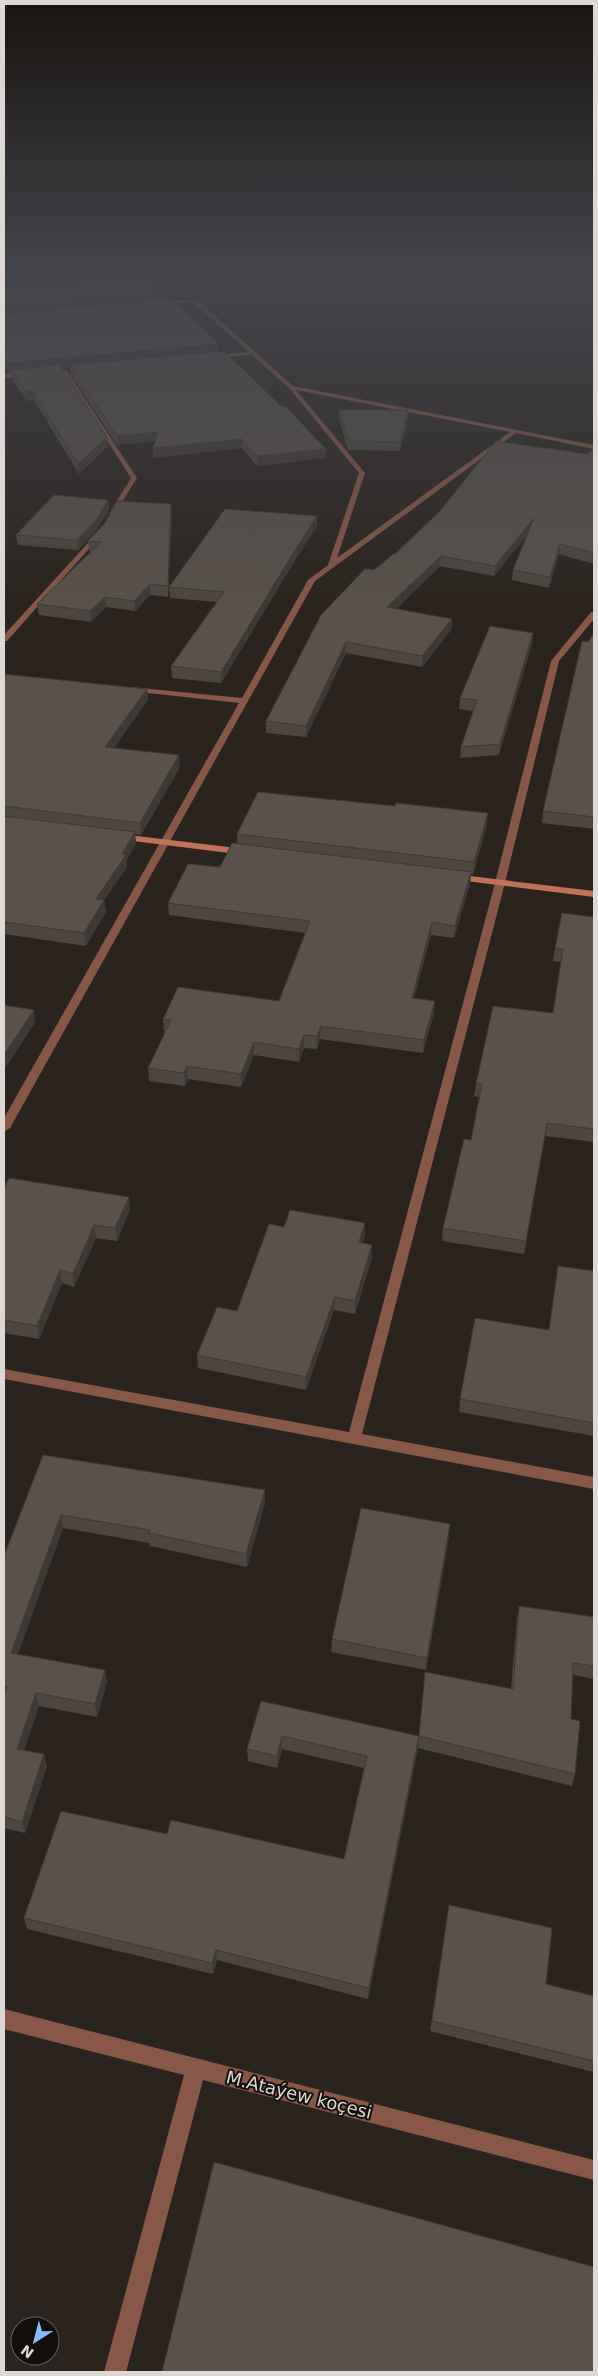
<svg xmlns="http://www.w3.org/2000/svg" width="598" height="2376" font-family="'DejaVu Sans',sans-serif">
<rect width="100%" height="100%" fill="#2b241e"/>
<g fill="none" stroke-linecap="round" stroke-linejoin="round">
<g fill="#885747" fill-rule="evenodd">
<path d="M196 299 293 386 594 445V449L516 433 315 581 10 1128 4 1132V1118L239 703 130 691 126 689 130 687 242 698 308 580 328 565 359 473 289 388 252 355 212 358 214 355 249 352 193 302 159 305 156 303ZM296 390 510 432 337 558 365 473Z"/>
<polygon points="62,370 66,370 137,478 114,515 109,514 131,478"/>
<polygon points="29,372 31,375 4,378 4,374"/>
<polygon points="98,532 103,533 7,641 4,641 4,635"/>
<polygon points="591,612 594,612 594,619 559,661 505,883 362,1434 594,1477 594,1489 4,1379 4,1369 349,1432 495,883 551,661"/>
<polygon points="4,2009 594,2160 594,2180 203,2080 126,2372 104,2372 184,2075 4,2029"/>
</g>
<g fill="#c07259" fill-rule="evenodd">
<polygon points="120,834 245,849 250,852 245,855 117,839 117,835"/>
<polygon points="453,874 594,891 594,897 450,879 448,877"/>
</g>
</g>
<g fill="#4d4640">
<polygon points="4,290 164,299 326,458 257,466 242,448 153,458 155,441 117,445 70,374 70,366 61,367 108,446 79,474 34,400 27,401 12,379 12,371 8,372 6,369 4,369"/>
<polygon points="339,410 408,419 400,451 348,450 339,419"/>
<polygon points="594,449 594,564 559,554 549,588 512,580 513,570 526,536 494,576 440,566 396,609 452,619 451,630 422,667 346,653 306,737 266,733 266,721 374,570 395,554 587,454"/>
<polygon points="108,500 109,510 96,530 78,550 18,545 16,535"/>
<polygon points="172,514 168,597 150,595 135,611 106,607 91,622 39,615 37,604 91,552 89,551 88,541"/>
<polygon points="317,526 292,565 221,683 172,678 171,666 217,602 170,598 169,587"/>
<polygon points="533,633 532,644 499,755 460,758 461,747 473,711 459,709 460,698"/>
<polygon points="594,633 594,829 542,823 543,811 588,642"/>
<polygon points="4,674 148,700 114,748 180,767 141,835 135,834 136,844 126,861 127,867 104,900 106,912 86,946 4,934"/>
<polygon points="487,825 473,875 471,874 470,884 454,938 431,935 414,998 434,1013 423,1053 320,1039 317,1049 304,1048 299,1062 254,1055 241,1087 188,1079 185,1086 149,1081 148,1068 165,1032 164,1031 163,1019 279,1001 305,933 169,915 168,903 220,867 237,844 237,834"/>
<polygon points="594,917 594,1142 545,1136 524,1254 442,1241 443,1228 471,1140 479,1097 474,1096 476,1084 553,1013 561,962 553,961 555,948"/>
<polygon points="4,1188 130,1210 117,1241 96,1238 74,1287 62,1283 39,1339 4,1333"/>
<polygon points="365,1223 365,1236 362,1243 372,1258 355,1314 334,1310 306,1390 198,1368 197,1355 237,1311 284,1227"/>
<polygon points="594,1271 594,1436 459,1412 460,1399 549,1330"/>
<polygon points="43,1455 265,1490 265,1503 247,1567 150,1546 150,1543 63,1528 18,1654 105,1670 107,1682 97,1717 39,1706 24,1750 47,1766 25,1833 4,1828 4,1556"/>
<polygon points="449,1537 426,1670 331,1652 332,1639"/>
<polygon points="519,1606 594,1617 594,1679 573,1675 571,1719 575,1774 572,1786 418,1748 368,1999 217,1960 213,1974 27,1929 24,1918 167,1834 344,1859 364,1768 282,1749 277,1768 248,1761 247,1749 261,1701 419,1736 511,1689 517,1618"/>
<polygon points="449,1905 546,1984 594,1996 594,2072 430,2031"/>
</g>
<g fill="#3e3934">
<polygon points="164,291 164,299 4,315 4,307"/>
<polygon points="218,344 218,353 8,372 7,363"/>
<polygon points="4,360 5,360 6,369 4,369"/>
<polygon points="33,391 34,400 27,401 26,392"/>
<polygon points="408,410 408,419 400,451 401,442"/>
<polygon points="158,432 159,441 117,445 117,436"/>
<polygon points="107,437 108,446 79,474 78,464"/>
<polygon points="242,439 242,448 153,458 153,448"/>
<polygon points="326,449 326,458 257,466 257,456"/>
<polygon points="108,500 109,510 96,530 78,550 77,540"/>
<polygon points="171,504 172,514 168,597 168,586"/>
<polygon points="317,516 317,526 292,565 221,683 221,672 292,555"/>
<polygon points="534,518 533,528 494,576 495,566"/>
<polygon points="560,544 559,554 549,588 550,577"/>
<polygon points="441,556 440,566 387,618 387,607"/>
<polygon points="150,584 150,595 135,611 134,601"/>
<polygon points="105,597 106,607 91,622 90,611"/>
<polygon points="5,600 6,610 4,613 4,601"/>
<polygon points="452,619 451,630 422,667 422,656"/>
<polygon points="533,633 532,644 499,755 500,744"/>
<polygon points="346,642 346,653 306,737 306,726"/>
<polygon points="147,689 148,700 106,759 105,747"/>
<polygon points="179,755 180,767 141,835 140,823"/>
<polygon points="488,813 487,825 473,875 474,862"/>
<polygon points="135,832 136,844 126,861 127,867 104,900 106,912 86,946 84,933 96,899"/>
<polygon points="471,872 470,884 454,938 455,926"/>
<polygon points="432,922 431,935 411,1010 412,998"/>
<polygon points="435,1001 434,1013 423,1053 424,1040"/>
<polygon points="34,1010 35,1023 4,1070 4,1055"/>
<polygon points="321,1026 320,1039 317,1049 317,1036"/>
<polygon points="304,1035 304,1048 299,1062 299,1049"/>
<polygon points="254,1042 254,1055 241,1087 241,1074"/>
<polygon points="187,1066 188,1079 185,1086 184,1073"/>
<polygon points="4,1071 5,1081 4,1084"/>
<polygon points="547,1123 545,1136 524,1254 526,1241"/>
<polygon points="129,1197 130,1210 117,1241 115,1228"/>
<polygon points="365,1223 365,1236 358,1255 359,1242"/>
<polygon points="94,1225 96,1238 74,1287 73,1274"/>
<polygon points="372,1245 372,1258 355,1314 355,1301"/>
<polygon points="60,1270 62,1283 39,1339 37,1326"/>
<polygon points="335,1297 334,1310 306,1390 306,1377"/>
<polygon points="265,1490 265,1503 247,1567 246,1554"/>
<polygon points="61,1515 63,1528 14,1665 11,1653"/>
<polygon points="450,1524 449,1537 426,1670 427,1658"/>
<polygon points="105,1670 107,1682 97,1717 95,1704"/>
<polygon points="36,1693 39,1706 20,1761 17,1749"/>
<polygon points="282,1736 282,1749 277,1768 277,1756"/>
<polygon points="419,1736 418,1748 368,1999 369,1988"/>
<polygon points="44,1754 47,1766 25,1833 22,1822"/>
<polygon points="216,1950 217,1960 213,1974 212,1963"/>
</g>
<g fill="#59514a" stroke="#3e3934">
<polygon points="144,276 147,276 164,291 4,307 4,290"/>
<polygon points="171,298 218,344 7,363 5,360 4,360 4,314"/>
<polygon points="224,351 282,407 285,406 326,449 257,456 242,439 153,448 158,432 117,436 70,365"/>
<polygon points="60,365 107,437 78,464 33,391 26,392 11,370"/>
<polygon points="339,410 408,410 401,442 349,441"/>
<polygon points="496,441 587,454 594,449 594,553 560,544 550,577 513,570 534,518 495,566 441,556 387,607 452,619 422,656 346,642 306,726 266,721 321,615 365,569 374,570 393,554 395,554 440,511"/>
<polygon points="54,495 108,500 96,520 77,540 16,535"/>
<polygon points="118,501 171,504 168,586 150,584 134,601 105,597 90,611 37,604 101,542 88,541 104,524"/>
<polygon points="225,509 317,516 292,555 221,672 171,666 224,592 169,587"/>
<polygon points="490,626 533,633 500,744 461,747 477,700 460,698"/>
<polygon points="594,633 594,817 543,811 582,641 588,642"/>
<polygon points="4,674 147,689 105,747 179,755 140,823 4,806"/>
<polygon points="258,792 395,806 396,803 488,813 474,862 237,834"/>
<polygon points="4,816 135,832 122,854 126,855 96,899 104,900 84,933 4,922"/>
<polygon points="232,843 471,872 455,926 432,922 412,998 435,1001 424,1040 321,1026 317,1036 304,1035 299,1049 254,1042 241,1074 187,1066 184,1073 148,1068 171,1020 163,1019 178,987 279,1001 310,921 168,903 188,864 220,867"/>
<polygon points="562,913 594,917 594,1129 547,1123 526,1241 443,1228 464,1139 471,1140 482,1084 476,1084 493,1006 553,1013 563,949 555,948"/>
<polygon points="4,1005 34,1010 4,1055"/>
<polygon points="9,1178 129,1197 115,1228 94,1225 73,1274 60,1270 37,1326 4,1320 4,1188"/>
<polygon points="290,1210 365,1223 359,1242 372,1245 355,1301 335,1297 306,1377 197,1355 217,1307 237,1311 269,1224 284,1227"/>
<polygon points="558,1266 594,1271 594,1423 460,1399 475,1318 549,1330"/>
<polygon points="43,1455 265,1490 246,1554 149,1533 150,1530 61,1515 11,1653 105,1670 95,1704 36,1693 17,1749 44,1754 22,1822 4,1817 4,1696 7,1687 4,1686 4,1556"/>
<polygon points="361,1508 450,1524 427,1658 332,1639"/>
<polygon points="519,1606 594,1617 594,1666 573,1663 571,1719 580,1721 575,1774 419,1736 425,1672 513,1689"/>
<polygon points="261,1701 419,1736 369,1988 216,1950 212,1963 24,1918 61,1811 167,1834 171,1820 344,1859 367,1756 282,1736 277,1756 247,1749"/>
<polygon points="449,1905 552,1928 546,1984 594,1996 594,2061 432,2021"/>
<polygon points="214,2162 594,2267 594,2372 162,2372"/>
</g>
<linearGradient id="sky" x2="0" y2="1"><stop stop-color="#181410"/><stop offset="0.45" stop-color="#44454c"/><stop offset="1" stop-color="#44454c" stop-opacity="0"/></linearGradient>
<rect width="598" height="608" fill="url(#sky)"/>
<g text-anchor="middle" stroke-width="4" stroke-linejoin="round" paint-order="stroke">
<g font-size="18" fill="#ddd8d4" stroke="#110e0b">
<text transform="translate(299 2095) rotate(14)" y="6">M.Ataýew koçesi</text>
</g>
</g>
<rect width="598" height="2376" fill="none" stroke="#ddd8d4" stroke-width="10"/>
<g transform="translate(35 2341) rotate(216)"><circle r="24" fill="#110e0b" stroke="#635f5b"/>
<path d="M0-4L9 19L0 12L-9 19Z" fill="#87bbfc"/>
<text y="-8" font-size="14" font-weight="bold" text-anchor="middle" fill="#ddd8d4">N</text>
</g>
</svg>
